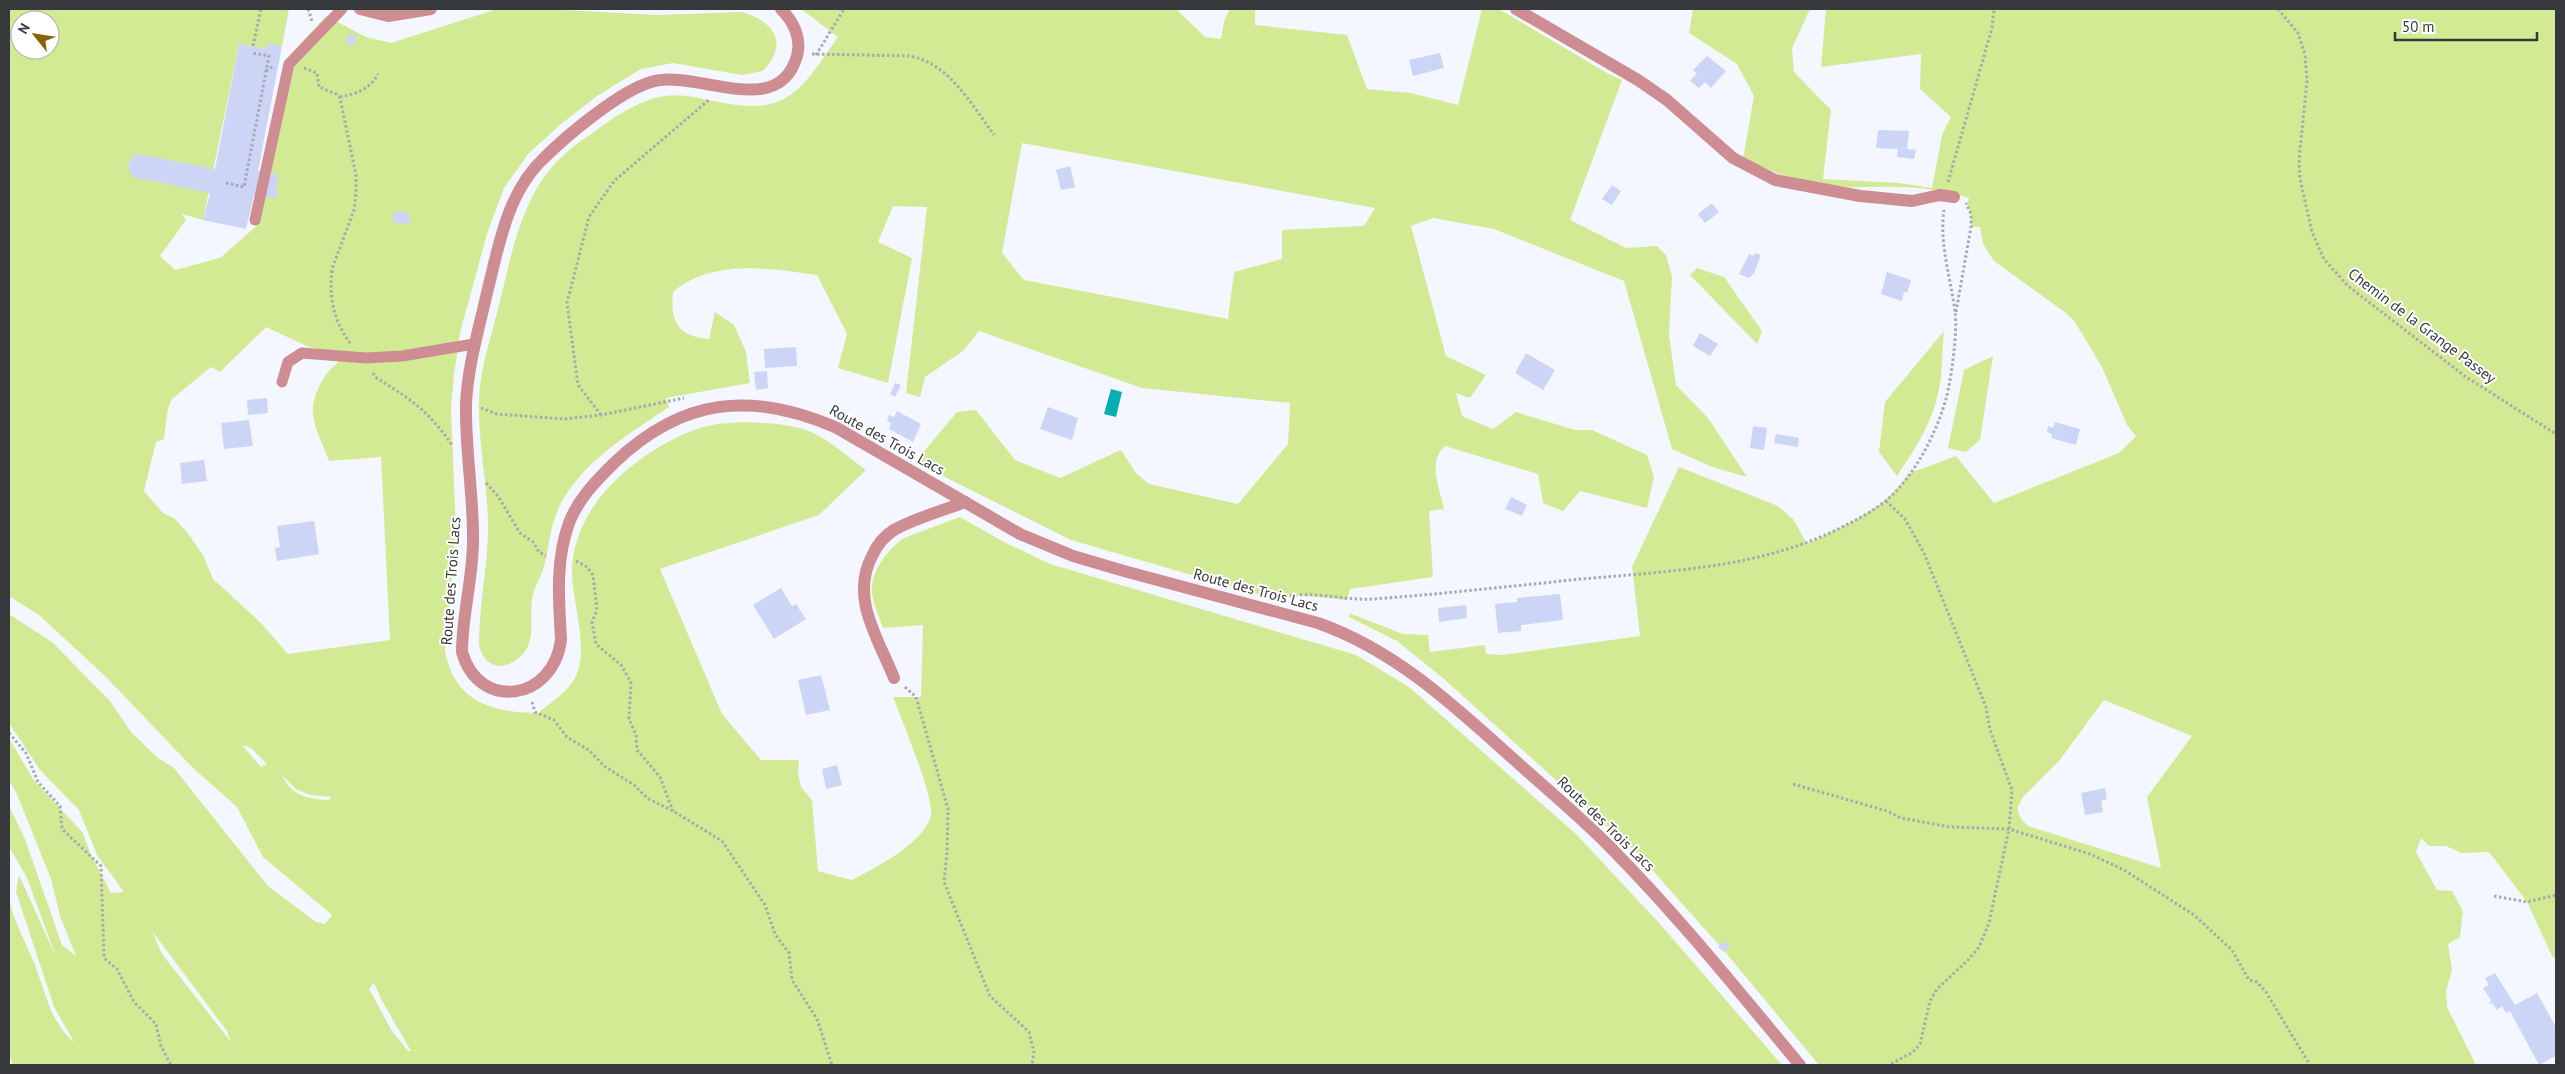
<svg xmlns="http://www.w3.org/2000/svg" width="2565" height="1074" font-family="'PT Sans',sans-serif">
<rect width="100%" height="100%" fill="#f4f7ff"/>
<g fill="#d3ea94" fill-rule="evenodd">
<path d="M9 9H289L282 46 268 43 267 49 239 44 203 220 182 214 186 220 160 256 175 270 220 258 259 224 277 137 300 44 326 16 366 37 391 43 494 10 545 9 657 15 742 12C775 22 789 43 763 71L742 75 673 63 641 69 597 96 561 124 529 153 504 188 487 234 460 333 454 375 451 407 456 532 445 651C455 702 490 712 538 713 549 704 564 694 572 683 593 654 570 598 572 568 572 559 574 549 577 541 591 490 649 446 697 429 725 419 779 421 806 430 828 438 848 457 866 470L819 515 660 569 722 714 761 760H799L798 774 801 787 812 800 818 871 852 880C875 868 926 842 931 815 934 797 901 718 893 697H921L923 625 883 628C879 617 874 605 872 594 869 573 888 549 904 538L960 517 1002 541 1050 564 1356 655 1409 687 1576 834 1660 924 1782 1065H13L9 1054V899C14 921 24 939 33 960 45 989 50 1023 74 1042L54 1007 16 892 19 875 56 957 27 878 9 847V806L25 839 62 945 76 956 60 916 51 879 16 792 9 780V738L33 779 83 833 90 853 111 893 124 892 97 855 79 810 40 770 9 723V614L52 642 110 701 131 732 158 758 174 768 268 886 316 922 325 924 332 915 263 857 237 807 192 767 106 677 39 615 9 596ZM20 20H50V50H20ZM266 327 309 347 336 352 338 363C324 372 311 397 313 415 315 430 324 447 329 461L381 457 390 640 288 654 260 622 213 579 203 555 187 532 175 519 163 513 144 491 156 442 164 439 168 408 172 399 211 367 220 372ZM242 745 251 748 267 764 261 767ZM282 775 296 789 310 795 331 797 329 800C308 799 291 796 282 775ZM152 931 227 1031 231 1042 162 954ZM374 983 381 999 411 1051H408L392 1031 369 989Z"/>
<path d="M801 9H1176L1205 37 1221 39 1224 21 1230 9H1255V25L1347 35 1367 89 1411 93 1458 105 1482 9H1497L1504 12 1607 73 1622 80 1570 220 1626 248 1657 246 1666 255 1672 276 1669 335 1676 385 1708 418 1747 477 1712 467 1672 449 1624 281 1494 229 1433 218 1411 226 1446 356 1486 375 1470 398 1456 393 1462 416 1493 429 1516 412 1575 430H1592L1647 455 1654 477 1647 508 1580 491 1563 511 1543 503 1538 474 1445 446C1427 462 1440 489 1444 509L1429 511 1433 577 1350 589 1347 600 1299 595 1278 600 1071 540 915 462 957 412 976 410 1015 460 1060 478 1121 450 1136 473 1149 484 1238 504 1288 444 1290 403 1142 388 979 331 963 351 925 377 920 397 906 393 927 207 893 206 878 242 912 258 888 383 838 368 847 334 817 275C771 268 711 259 673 292 670 323 678 336 709 339L715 312 734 325 746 352 750 383 666 398 669 407C629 434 584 460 560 505 550 525 549 549 543 570 540 579 535 586 533 595 528 613 537 639 523 654 506 672 485 670 479 645 479 607 487 570 488 533 489 484 475 435 480 386 483 359 493 331 499 305 512 253 522 191 565 154 575 144 587 137 598 129 617 115 642 99 665 96 683 93 702 99 719 102 789 117 801 89 838 37ZM1022 143 1375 208 1364 226 1282 230V259L1234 272 1228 319 1024 280 1002 253Z"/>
<path d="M1693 9H1810L1792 48 1794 72 1831 110 1823 179 1899 183 1932 188 1942 135 1951 117 1920 89 1921 54 1821 67 1826 9H2556V956L2553 958 2527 902 2489 852 2461 853 2446 846H2429L2421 838 2416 852 2437 890 2452 891 2463 911 2460 937 2448 944 2452 970 2446 991 2447 1007 2476 1065H1819L1726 953 1639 855 1444 679 1397 641 1349 617V613L1403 634 1428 635 1430 652 1485 645 1486 654 1502 655 1640 636 1632 567 1679 467 1778 506 1793 519 1807 544 1850 523 1879 505 1892 494 1910 473 1956 456 1994 503 2119 453 2136 436 2127 425 2102 367 2075 322 2066 313 1994 261 1983 244 1980 227H1971V214L1967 204 1969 198C1947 191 1921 187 1897 187 1874 186 1850 189 1828 186 1798 182 1770 171 1743 159L1754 96 1737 64 1689 33ZM2104 700 2192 736 2147 797 2161 868 2028 826 2022 820 2018 812V807L2023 797 2059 761Z"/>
<polygon points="1697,268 1724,277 1762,331 1757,344 1690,275"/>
<path d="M1944 331C1942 350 1943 370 1939 389 1933 422 1915 449 1897 476L1879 452 1885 402Z"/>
<polygon points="1993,356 1980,440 1966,452 1948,448 1964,370"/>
</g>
<polygon fill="#06b0b2" points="1111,389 1122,392 1116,417 1104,414"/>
<g fill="#ccd5f6">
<polygon points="349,33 357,35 354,46 346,44"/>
<polygon points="268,43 282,46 258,171 278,174 276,199 254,195 246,229 203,220 210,193 133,177 129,171 128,164 132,157 138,154 215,169 239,44 267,49"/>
<polygon points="1440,53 1444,68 1413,76 1409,60"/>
<polygon points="1707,56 1726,71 1711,88 1705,82 1699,88 1690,81 1697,73 1693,70"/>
<polygon points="1878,130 1909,131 1907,149 1916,150 1914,159 1897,157 1898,149 1876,148"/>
<polygon points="1070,166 1075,187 1061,190 1056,170"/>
<polygon points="1612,185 1621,191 1612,205 1602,199"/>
<polygon points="1712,203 1719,212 1705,223 1698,214"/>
<polygon points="394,211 409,213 409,224 393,223"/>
<polygon points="1755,253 1761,255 1754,273 1749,278 1739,274 1749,254 1753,256"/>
<polygon points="1887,272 1911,280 1907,293 1904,292 1902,301 1881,294"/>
<polygon points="1700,333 1718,344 1710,356 1693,346"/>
<polygon points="796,347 797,366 765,368 764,349"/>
<polygon points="1526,353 1555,370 1543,390 1515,373"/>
<polygon points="767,371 768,388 756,390 754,372"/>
<polygon points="895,383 901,385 895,397 890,394"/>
<polygon points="267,398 268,413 248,415 247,400"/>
<polygon points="1048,407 1078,418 1072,440 1040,429"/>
<polygon points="897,411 921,424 913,442 889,429 891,423 887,421 889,415 894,417"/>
<polygon points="249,420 253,446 224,449 221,423"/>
<polygon points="2055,422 2080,429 2076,445 2051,438 2052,434 2047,432 2048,426 2053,428"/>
<polygon points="1753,426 1767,428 1764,450 1750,448"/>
<polygon points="1776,434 1799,438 1798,447 1774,443"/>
<polygon points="204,460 207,481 182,484 180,463"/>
<polygon points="1511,497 1527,505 1522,516 1505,509"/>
<polygon points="314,521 319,554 277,561 275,548 280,547 277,526"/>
<polygon points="781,588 792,606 796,604 806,619 774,639 753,605"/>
<polygon points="1560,594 1563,620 1521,625 1521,631 1498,633 1495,604 1517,602 1517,598"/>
<polygon points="1466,605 1467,618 1439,622 1438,608"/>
<polygon points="821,675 830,710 806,715 798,680"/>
<polygon points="837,765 842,785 826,789 822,769"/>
<polygon points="2105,788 2107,799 2101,801 2103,812 2085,815 2081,793"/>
<polygon points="1724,941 1730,946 1724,952 1718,947"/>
<polygon points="2495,973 2515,1005 2537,993 2556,1027 2556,1056 2539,1065 2510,1011 2506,1013 2502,1006 2497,1010 2492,1003 2489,1004 2491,1000 2483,988 2489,985 2485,978"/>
</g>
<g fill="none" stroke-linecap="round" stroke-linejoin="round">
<g stroke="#a7a9b0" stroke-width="3" stroke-dasharray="2.5 2.5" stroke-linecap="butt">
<polyline points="308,9 312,21"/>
<polyline points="2278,9 2298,33 2305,54 2307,81 2299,160 2300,179 2312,232 2324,259 2348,286 2466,377 2556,434"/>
<polyline points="253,46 261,9"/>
<path d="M812 54 910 56C950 64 971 104 994 135"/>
<polyline points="816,55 844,9"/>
<path d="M304 68 317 73 319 87 336 94 340 98 356 175V194L354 210 332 269C329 297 333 320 350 343"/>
<polyline points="266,71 274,66"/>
<path d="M340 97C356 94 370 89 378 74"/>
<polyline points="1948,182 1992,28 1994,9"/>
<polyline points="226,183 244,187 269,56 252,53"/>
<polyline points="1956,312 1971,227 1971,214 1966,203"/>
<path d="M373 373 375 377C409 398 428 410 452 445"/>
<polyline points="481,408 497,414 564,419 601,415 684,398"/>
<polyline points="601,415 578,385 567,303 589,217 614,181 710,99"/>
<polyline points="486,483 498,496 520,533 533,542 539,552 546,556"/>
<polyline points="1886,501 1905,519 1924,553 1986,707 1990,730 2012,790 2009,829 1989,923 1979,947 1968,960 1937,989 1930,1001 1920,1044 1913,1052 1889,1065"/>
<polyline points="576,561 587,567 593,575 597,610 592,622 596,644 622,666 631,683 629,719 636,735 637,750 660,777 673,811"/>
<path d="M1285 597C1313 590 1345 601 1373 599 1443 594 1512 586 1582 579 1671 571 1763 568 1844 526 1859 519 1875 510 1888 499 1915 475 1936 434 1946 399 1951 380 1958 331 1955 312 1951 279 1939 244 1944 210"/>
<polyline points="905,687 916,697 948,809 947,853 944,882 990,996 1029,1032 1034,1052 1032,1065"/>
<polyline points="532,702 535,712 554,720 567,737 590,751 604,766 634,785 647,798 673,811 722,841 765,905 775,934 789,953 792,980 817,1019 832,1065"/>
<polyline points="9,733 26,753 38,782 60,806 62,829 101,866 104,958 117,969 134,1002 156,1024 161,1046 171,1065"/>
<polyline points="1793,784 1887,811 1901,818 1950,827 2009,829 2090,854 2124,870 2194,915 2232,950 2249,980 2257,982 2266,992 2310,1065"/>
<polyline points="2494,896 2527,902 2556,895"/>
</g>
<g stroke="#ce8d93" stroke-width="11">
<polyline points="255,220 289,64 342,9"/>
<polyline points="282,382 288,362 302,353 366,358 402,356 474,344"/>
</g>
<g stroke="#ce8d93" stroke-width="12">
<polyline points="1516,9 1638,80 1667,100 1733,158 1775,180 1860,196 1912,201 1940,195"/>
<path d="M894 678C878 638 850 598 872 556 877 545 884 536 894 530 915 518 942 511 965 502"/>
</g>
<g stroke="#ce8d93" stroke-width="12">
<polyline points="360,9 388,16 431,9"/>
<path d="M781 9C793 21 802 38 797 56 778 122 696 68 651 82 620 91 567 135 543 159 506 194 498 250 486 297 478 332 468 366 466 403 465 447 473 492 473 536 474 575 462 613 462 652 479 712 553 701 561 640 559 601 555 561 569 523 578 499 596 481 614 463 683 397 752 391 837 428L1020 534 1073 556 1124 571 1318 623C1394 650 1450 702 1509 755 1543 786 1580 816 1612 849 1679 917 1739 992 1800 1065"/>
</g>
<polyline stroke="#ce8d93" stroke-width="12" points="1940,195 1954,197"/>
</g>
<g text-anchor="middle" stroke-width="4" stroke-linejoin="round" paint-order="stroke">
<g font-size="15" fill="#37383c" stroke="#fff">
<text transform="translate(2422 326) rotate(37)" y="5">Chemin de la Grange Passey</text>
<text transform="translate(887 440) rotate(29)" y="5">Route des Trois Lacs</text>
<text transform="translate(451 581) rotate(-86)" y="5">Route des Trois Lacs</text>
<text transform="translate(1256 590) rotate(15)" y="5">Route des Trois Lacs</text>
<text transform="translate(1606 824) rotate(44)" y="5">Route des Trois Lacs</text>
</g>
</g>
<rect width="2565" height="1074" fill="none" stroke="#37383c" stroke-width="20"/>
<g transform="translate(35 35) rotate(300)"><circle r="24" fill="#ffffff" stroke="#afafb1"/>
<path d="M0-4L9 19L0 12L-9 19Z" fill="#8a6302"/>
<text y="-8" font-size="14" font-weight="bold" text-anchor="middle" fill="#37383c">N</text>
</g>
<path d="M2395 32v8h142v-8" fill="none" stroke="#37383c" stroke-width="2.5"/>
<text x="2402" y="32" font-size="15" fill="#37383c" stroke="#ffffff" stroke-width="4" paint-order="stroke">50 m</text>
</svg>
